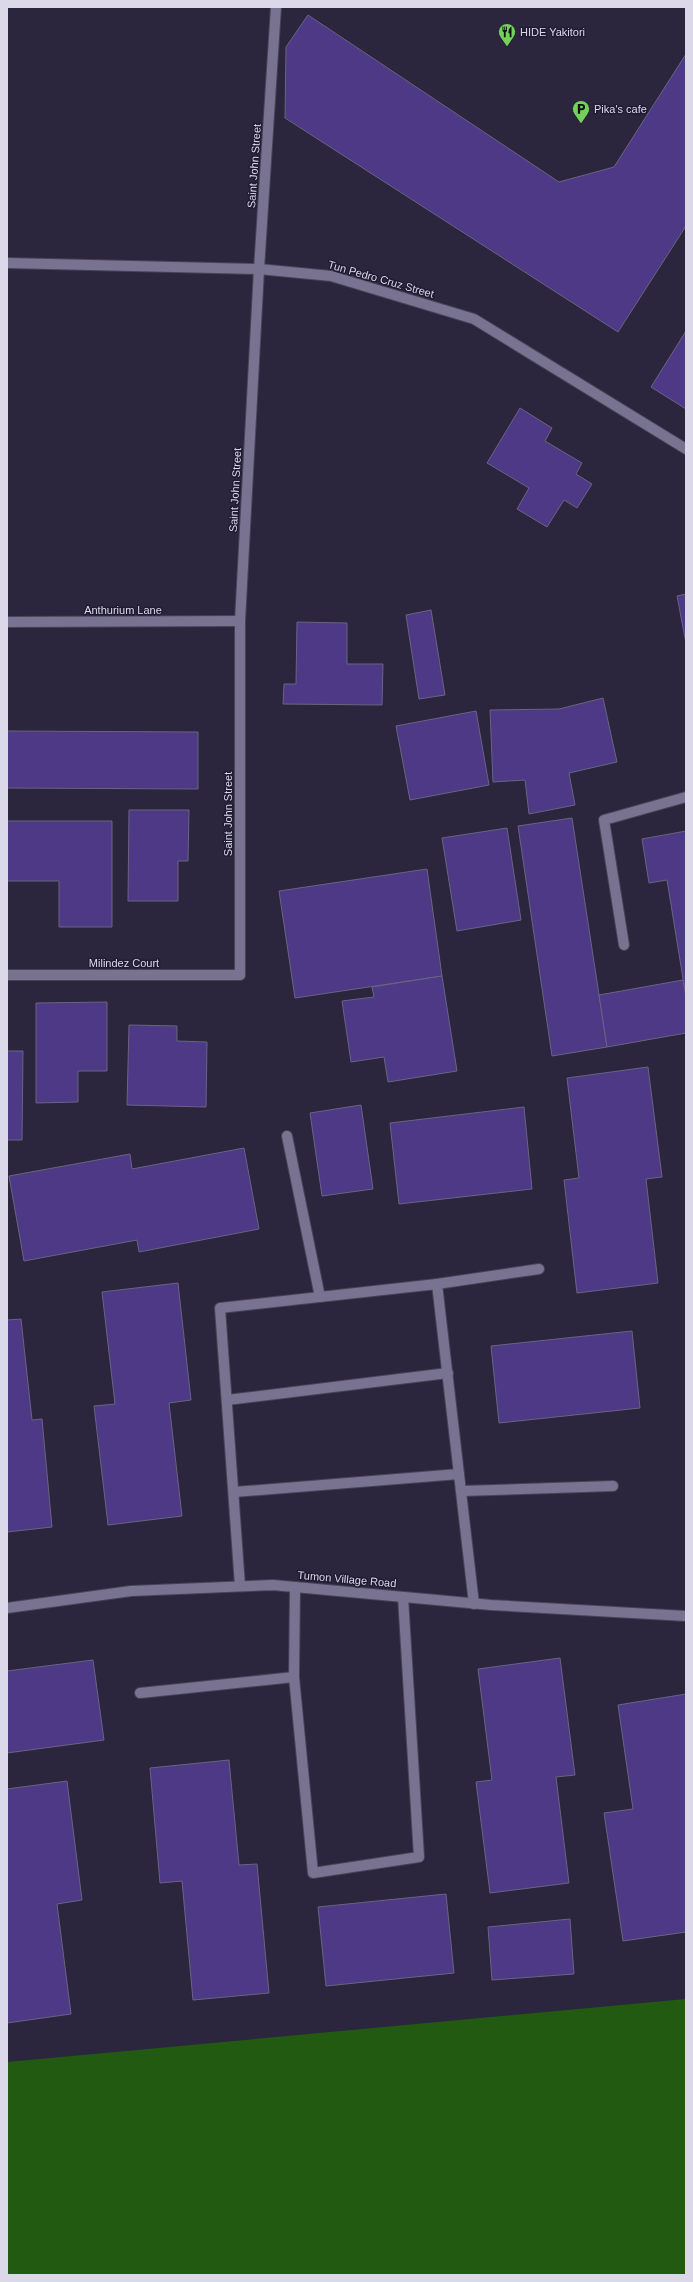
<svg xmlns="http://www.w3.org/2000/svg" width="693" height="2282" font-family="Arial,sans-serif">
<rect width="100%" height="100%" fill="#2b263e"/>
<polygon fill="#225a11" points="686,1999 686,2275 7,2275 7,2062"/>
<g fill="#4e3986" stroke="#686480">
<polygon points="308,15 559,182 614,167 686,54 686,226 618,332 285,118 286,47"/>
<polygon points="686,331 686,409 651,387"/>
<polygon points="520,408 552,428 545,441 582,463 576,474 592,484 577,508 564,500 547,527 517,509 529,488 487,463"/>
<polygon points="686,594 686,643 677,596"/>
<polygon points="431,610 445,695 419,699 406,615"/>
<polygon points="297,622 347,623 347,664 383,664 382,705 283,704 284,684 296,684"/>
<polygon points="603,698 617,762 569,773 575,805 529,814 525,780 493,782 490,710 559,709"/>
<polygon points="476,711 489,785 410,800 396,726"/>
<polygon points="7,731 198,732 198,789 7,788"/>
<polygon points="129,810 189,810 188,861 178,861 178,901 128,901"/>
<polygon points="572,818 607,1047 552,1056 518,826"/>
<polygon points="7,821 112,821 112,927 59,927 59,881 7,881"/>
<polygon points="507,828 521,920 457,931 442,838"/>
<polygon points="686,831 686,997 667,880 649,883 642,839"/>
<polygon points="427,869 442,976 295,998 279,891"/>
<polygon points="442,976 457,1071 388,1082 384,1057 351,1062 342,1001 374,997 372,987"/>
<polygon points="683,980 686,997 686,1033 607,1047 599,995"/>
<polygon points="107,1002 107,1071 78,1071 78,1102 36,1103 36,1003"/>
<polygon points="129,1025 177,1026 177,1041 207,1042 206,1107 127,1105"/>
<polygon points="7,1051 23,1051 22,1140 7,1140"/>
<polygon points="648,1067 662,1177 646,1179 658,1283 577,1293 564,1180 579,1178 567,1078"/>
<polygon points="361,1105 373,1189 322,1196 310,1113"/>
<polygon points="524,1107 532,1189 399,1204 390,1123"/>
<polygon points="244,1148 259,1229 139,1252 137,1240 24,1261 9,1176 130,1154 132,1169"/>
<polygon points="178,1283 191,1400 169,1403 182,1516 108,1525 94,1406 115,1404 102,1292"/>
<polygon points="21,1319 32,1420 42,1419 52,1527 7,1532 7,1320"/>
<polygon points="632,1331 640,1408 499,1423 491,1346"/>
<polygon points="560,1658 575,1775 556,1777 569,1883 490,1893 476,1782 492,1780 478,1669"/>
<polygon points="93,1660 104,1740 7,1753 7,1671"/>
<polygon points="686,1694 686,1932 623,1941 604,1813 633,1809 618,1705"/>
<polygon points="229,1760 239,1865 257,1864 269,1993 193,2000 182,1881 160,1883 150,1768"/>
<polygon points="67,1781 82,1900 57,1904 71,2014 7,2023 7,1789"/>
<polygon points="446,1894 454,1973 326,1986 318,1907"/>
<polygon points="570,1919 574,1974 492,1980 488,1927"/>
</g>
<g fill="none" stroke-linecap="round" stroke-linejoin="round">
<defs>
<g id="minor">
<polyline points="7,263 259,269 331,276 474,319 686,449"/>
<polyline points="7,622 240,621"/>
<polyline points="624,945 604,820 686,797"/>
<polyline points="7,975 240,975"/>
<polyline points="287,1136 320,1297"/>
<polyline points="437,1284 539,1269"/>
<polyline points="227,1400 448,1373"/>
<polyline points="461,1491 613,1486"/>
<polyline points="234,1492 459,1474"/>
<polyline points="240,1586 220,1308 437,1284 474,1604"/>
<polyline points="7,1608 131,1591 273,1585 491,1605 686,1616"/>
<polyline points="294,1677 313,1873 419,1857 403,1597"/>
<polyline points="140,1693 294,1677 295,1587"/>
</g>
<polyline id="tertiary" points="240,975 240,621 259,269 276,7"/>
</defs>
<use href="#minor" stroke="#484357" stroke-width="12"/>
<use href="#tertiary" stroke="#484357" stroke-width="12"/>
<use href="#minor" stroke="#787390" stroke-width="10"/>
<use href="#tertiary" stroke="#787390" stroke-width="10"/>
</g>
<defs>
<symbol id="restaurant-pin" viewBox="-11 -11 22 30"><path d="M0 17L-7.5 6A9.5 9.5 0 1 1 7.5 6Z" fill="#74d25b" stroke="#211c34"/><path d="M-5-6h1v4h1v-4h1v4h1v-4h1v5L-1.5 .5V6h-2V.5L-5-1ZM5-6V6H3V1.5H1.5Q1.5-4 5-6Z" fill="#111"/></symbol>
<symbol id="parking-pin" viewBox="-11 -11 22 30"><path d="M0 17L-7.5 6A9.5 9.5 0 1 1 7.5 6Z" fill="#74d25b" stroke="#211c34"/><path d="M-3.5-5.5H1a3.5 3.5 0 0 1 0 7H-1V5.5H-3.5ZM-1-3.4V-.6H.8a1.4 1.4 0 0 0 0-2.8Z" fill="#111"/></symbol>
</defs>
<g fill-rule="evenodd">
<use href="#restaurant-pin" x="497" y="22" width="20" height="27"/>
<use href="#parking-pin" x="571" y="99" width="20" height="27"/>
</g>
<g text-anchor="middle" stroke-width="3" stroke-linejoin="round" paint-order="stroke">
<g font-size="11" fill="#dbd9e9" stroke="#211c34" text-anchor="start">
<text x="520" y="36">HIDE Yakitori</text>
<text x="594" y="113">Pika's cafe</text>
</g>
<g font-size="11" fill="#dbd9e9" stroke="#211c34">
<text transform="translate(254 166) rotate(-86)" y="4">Saint John Street</text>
<text transform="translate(381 279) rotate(16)" y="4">Tun Pedro Cruz Street</text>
<text transform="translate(235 490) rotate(-87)" y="4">Saint John Street</text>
<text x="123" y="614">Anthurium Lane</text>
<text transform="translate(228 814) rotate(-90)" y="4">Saint John Street</text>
<text x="124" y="967">Milindez Court</text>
<text transform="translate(347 1579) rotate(5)" y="4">Tumon Village Road</text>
</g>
</g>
<rect width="693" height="2282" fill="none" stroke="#dbd9e9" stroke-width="16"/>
</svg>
